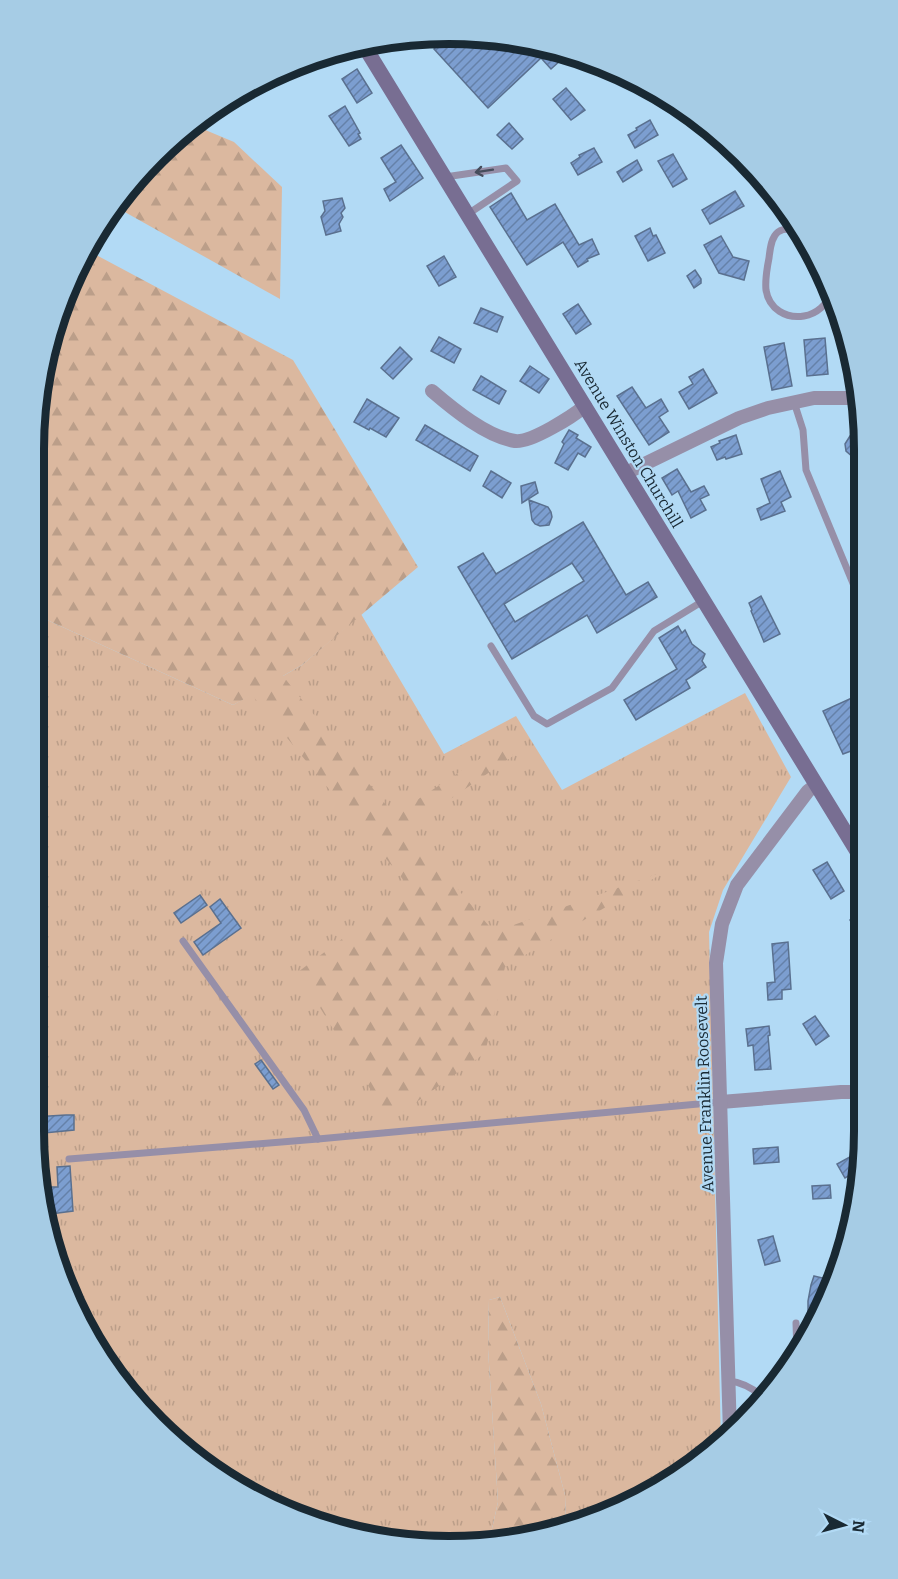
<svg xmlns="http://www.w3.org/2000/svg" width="898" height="1579" font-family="Bitter,serif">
<defs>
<pattern id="grass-tufts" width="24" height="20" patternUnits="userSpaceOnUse" patternTransform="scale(1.5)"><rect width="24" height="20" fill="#dbb89f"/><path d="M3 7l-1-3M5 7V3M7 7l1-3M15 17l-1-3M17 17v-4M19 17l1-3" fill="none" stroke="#bb9e89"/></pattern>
<pattern id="forest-firs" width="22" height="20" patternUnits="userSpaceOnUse" patternTransform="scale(1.5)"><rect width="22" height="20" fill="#dbb89f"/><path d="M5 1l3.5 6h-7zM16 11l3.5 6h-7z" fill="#bb9e89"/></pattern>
<pattern id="building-hatch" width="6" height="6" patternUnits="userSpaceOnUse" patternTransform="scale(1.5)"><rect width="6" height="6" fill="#7c9ed0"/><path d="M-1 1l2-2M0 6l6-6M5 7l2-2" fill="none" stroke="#6581a9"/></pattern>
</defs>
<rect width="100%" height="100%" fill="#b2daf5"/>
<polygon fill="url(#grass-tufts)" points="34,614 233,705 302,665 361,614 444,754 516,716 562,790 745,693 791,777 723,890 709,932 721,1444 608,1514 566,1524 565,1495 541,1404 500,1297 489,1300 488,1349 498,1502 489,1542 476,1545 341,1532 218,1476 119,1383 55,1263 33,1130"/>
<g fill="url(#forest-firs)">
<polygon points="191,124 234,142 282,187 280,299 114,206 136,174"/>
<polygon points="85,249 293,360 418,567 302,665 283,676 394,815 507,741 513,756 407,829 494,932 668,870 505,967 485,1053 390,1121 298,972 410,888 252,695 233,705 34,614 34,422 55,316"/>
<polygon points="500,1297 541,1404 565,1495 566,1524 489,1542 498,1502 488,1349 489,1300"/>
</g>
<g fill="url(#building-hatch)" stroke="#5a708f" stroke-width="1.5" fill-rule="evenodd">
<polygon points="439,34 504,37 566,51 561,56 561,60 551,69 541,58 488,108 434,49 436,47 435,38"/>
<polygon points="357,69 372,93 357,103 342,79"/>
<polygon points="566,88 585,110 571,120 553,99"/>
<polygon points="345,106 360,133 358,134 361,139 349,146 329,116"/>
<polygon points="650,120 658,135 635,148 628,135 637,130 636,128"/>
<polygon points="509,123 523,139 512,149 497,135"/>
<polygon points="401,145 423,178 390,201 384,189 396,182 381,158"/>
<polygon points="594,148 602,162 578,175 571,163 580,157 579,155"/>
<polygon points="673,154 687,179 673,187 658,161"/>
<polygon points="637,160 642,170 623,182 617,172"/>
<polygon points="735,191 744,206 710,224 702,210"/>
<polygon points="511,193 527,220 555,204 579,245 592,239 599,254 587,259 588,261 578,267 563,242 527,265 490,207"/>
<polygon points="342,198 345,208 341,213 343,217 339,224 341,231 326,235 321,217 325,211 323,201"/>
<polygon points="650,228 653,236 656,235 665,253 648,261 635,236"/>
<polygon points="721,236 733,257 749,261 744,280 719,273 704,245"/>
<polygon points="444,256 456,277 439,286 427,266"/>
<polygon points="695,270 701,279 701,283 694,288 687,276"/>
<polygon points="578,304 591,324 576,334 563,314"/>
<polygon points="481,308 503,317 497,332 474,323"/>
<polygon points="439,337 461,349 454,363 431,351"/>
<polygon points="825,338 828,374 807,376 804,340"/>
<polygon points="784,343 792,386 772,390 764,347"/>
<polygon points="400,347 412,359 393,379 381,368"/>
<polygon points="530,366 549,379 539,393 520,381"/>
<polygon points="703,369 717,393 689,409 679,392 693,384 689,377"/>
<polygon points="481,376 506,391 499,404 473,390"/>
<polygon points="632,387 646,408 661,399 668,411 659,417 669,432 649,445 617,396"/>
<polygon points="367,399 399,418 386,437 370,428 369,430 354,422"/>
<polygon points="425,425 478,456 470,471 416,440"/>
<polygon points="569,430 578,435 576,438 591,447 585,457 578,453 568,470 555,463 564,444 562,442"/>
<polygon points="862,433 862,458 854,458 846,451 845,444 850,436"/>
<polygon points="736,435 742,454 726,459 725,457 717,460 711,447 720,443 719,441"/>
<polygon points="677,469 691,492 704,486 709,495 700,499 706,510 691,518 678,491 672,495 662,478"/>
<polygon points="491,471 511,483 502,498 483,486"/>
<polygon points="780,471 791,497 781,502 785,511 761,520 757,509 770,503 761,479"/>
<polygon points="535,482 538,493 522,503 521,486"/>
<polygon points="529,500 548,507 551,512 552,517 549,525 540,526 535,524 532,520"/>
<path d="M583 522 626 595 648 582 657 597 597 633 587 615 512 659 458 567 483 553 496 574ZM572 563 584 581 515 622 504 604Z"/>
<polygon points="761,596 780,634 764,642 751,611 752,610 749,603"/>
<polygon points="678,626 682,633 685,630 692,644 705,654 702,661 706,667 686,680 690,688 636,720 624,700 677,669 659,638"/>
<polygon points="854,697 863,715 863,780 861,781 851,751 843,754 823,711"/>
<polygon points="827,862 844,891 831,899 813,870"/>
<polygon points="200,895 207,905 181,923 174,913"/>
<polygon points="220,899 241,928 203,955 194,942 221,923 210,907"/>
<polygon points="863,912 863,941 850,920"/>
<polygon points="788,942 791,989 782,990 782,999 768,1000 767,983 775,982 772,944"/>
<polygon points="815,1016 829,1036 816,1045 803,1024"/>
<polygon points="769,1026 770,1035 768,1036 771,1069 755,1070 753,1045 748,1046 746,1029"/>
<polygon points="261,1060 279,1085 273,1089 255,1064"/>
<polygon points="66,1115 74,1115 74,1130 34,1134 33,1117"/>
<polygon points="778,1147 779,1162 754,1164 753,1149"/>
<polygon points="857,1153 863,1163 862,1168 845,1178 837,1164"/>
<polygon points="70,1166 73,1211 51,1214 50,1202 45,1202 42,1187 58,1187 57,1167"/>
<polygon points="830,1185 831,1198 813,1199 812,1186"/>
<polygon points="773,1236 780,1261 765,1265 758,1240"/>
<polygon points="814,1276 835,1281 810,1337 808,1317 808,1301 811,1285"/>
</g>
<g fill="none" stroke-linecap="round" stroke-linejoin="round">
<g stroke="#968fa8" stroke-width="7">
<polyline points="445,177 506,168 517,181 468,214"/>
<path d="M801 231C794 229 785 227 778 232 771 237 770 250 769 258 767 268 765 280 766 290 769 309 786 319 804 316 817 314 827 304 832 293"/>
<polyline points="794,402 803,430 806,470 852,581 854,586 862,591"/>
<polyline points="491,646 534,716 547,724 612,688 654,631 703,601"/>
<polyline points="183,941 304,1110 318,1139"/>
<polyline points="69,1159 318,1139 720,1102"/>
<polyline points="796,1323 797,1353"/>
<path d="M729 1381C742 1382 752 1388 762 1396"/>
</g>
<g stroke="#968fa8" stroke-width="14">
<polyline points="648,85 687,115 701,123"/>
<path d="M432 391C453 409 487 437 515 441 531 443 573 416 585 406"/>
<polyline points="626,473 739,418 768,408 814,398 861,398"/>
<polyline points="721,1102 841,1092 864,1092"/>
<polyline points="730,1434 716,963 722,924 737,885 808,791 816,785"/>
</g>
<polyline stroke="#786e92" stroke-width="15" points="363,44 863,861"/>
</g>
<defs><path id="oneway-shaft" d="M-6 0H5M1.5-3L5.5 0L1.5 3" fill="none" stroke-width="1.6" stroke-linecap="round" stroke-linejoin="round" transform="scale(1.5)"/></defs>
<use stroke="#454d5c" href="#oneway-shaft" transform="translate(484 171) rotate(171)"/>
<g text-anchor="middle" stroke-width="4.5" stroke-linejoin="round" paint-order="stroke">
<g font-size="16" fill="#192933" stroke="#b2daf5">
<text transform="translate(629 443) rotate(59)" y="6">Avenue Winston Churchill</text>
<text transform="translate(704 1094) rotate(-92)" y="6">Avenue Franklin Roosevelt</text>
</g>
</g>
<path d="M0 0H898V1579H0ZM449 44H449A405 405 0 0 1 854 449V1131A405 405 0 0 1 449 1536H449A405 405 0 0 1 44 1131V449A405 405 0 0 1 449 44Z" fill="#a6cce5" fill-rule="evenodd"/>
<path fill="none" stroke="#192933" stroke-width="8" d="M449 44H449A405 405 0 0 1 854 449V1131A405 405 0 0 1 449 1536H449A405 405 0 0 1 44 1131V449A405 405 0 0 1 449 44Z"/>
<g transform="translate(844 1525) rotate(96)" stroke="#b2daf5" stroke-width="4.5" paint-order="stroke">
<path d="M0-4.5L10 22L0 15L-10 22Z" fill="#192933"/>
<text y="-9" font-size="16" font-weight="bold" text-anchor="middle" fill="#192933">N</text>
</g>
</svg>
